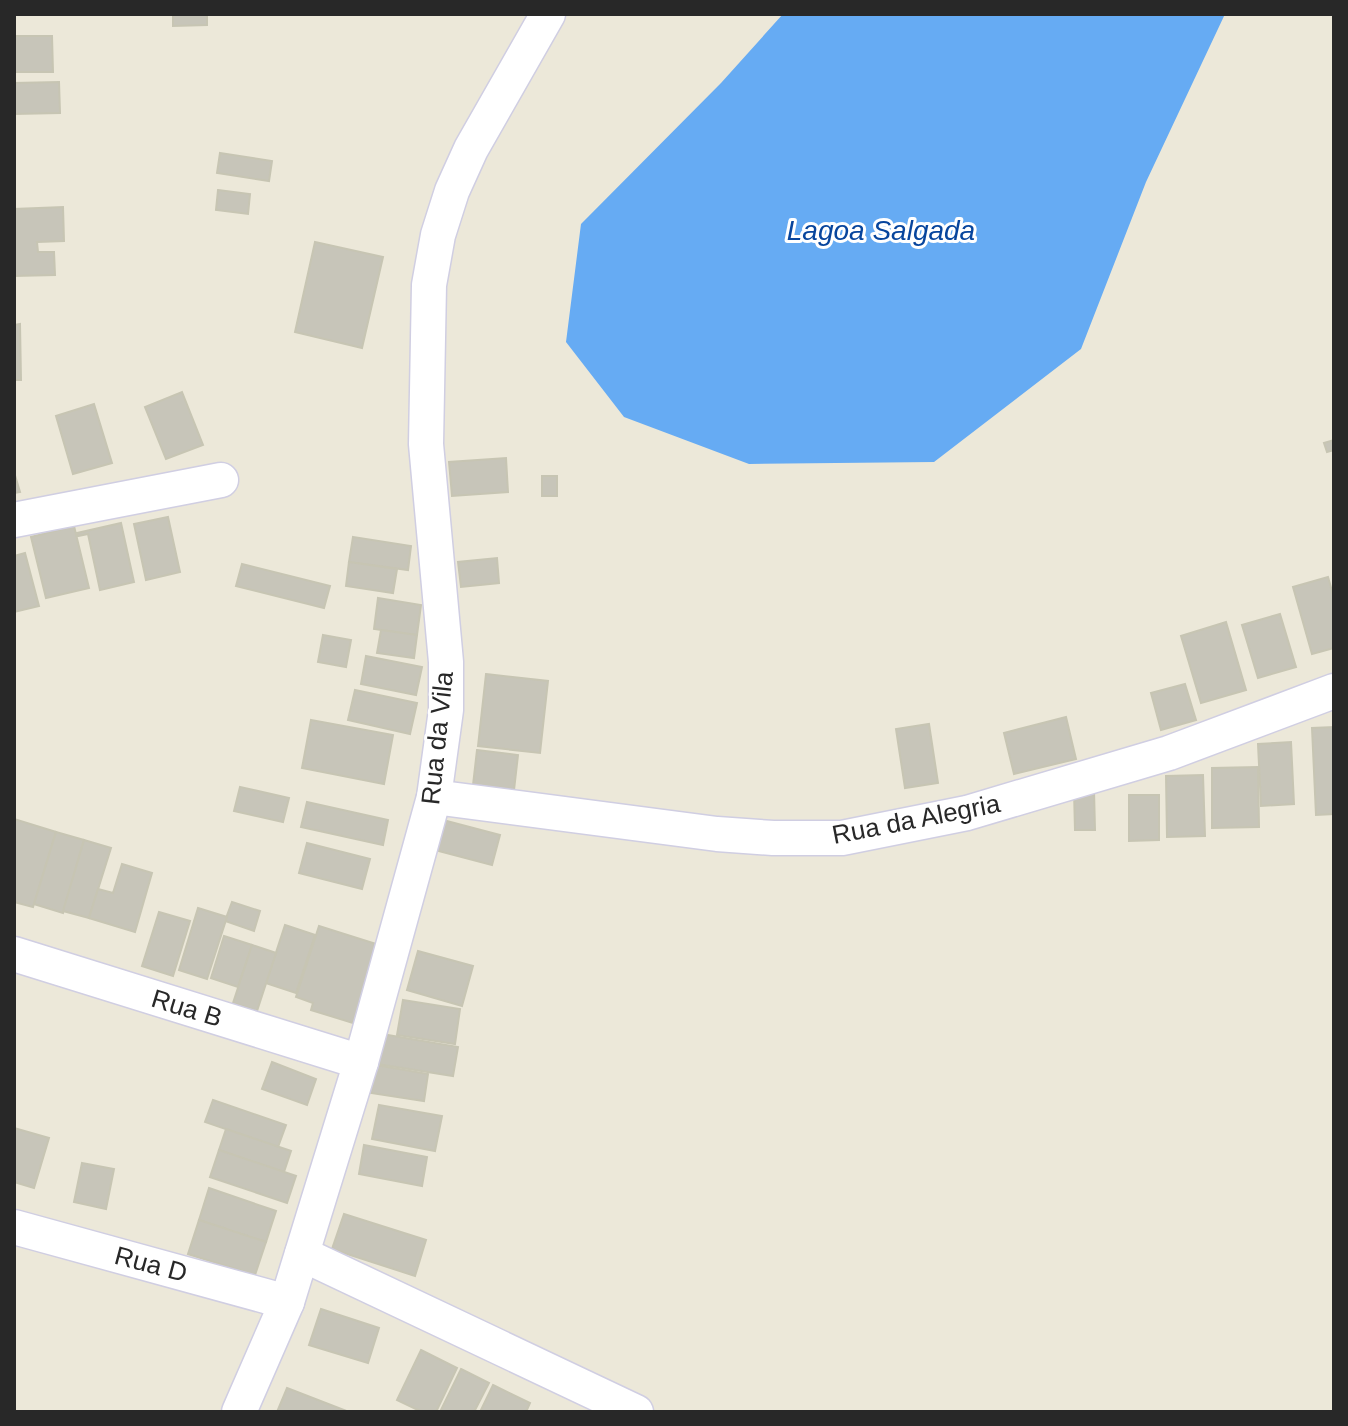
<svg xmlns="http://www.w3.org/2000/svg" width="1348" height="1426" font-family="Helvetica,sans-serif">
<rect width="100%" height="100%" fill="#ece8d9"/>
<polygon fill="#66abf3" points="783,14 1225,14 1146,182 1081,349 934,462 749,464 624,417 566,342 581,224 721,83"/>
<g fill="#c7c5b9" stroke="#c7c5b3" stroke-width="2">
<polygon points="173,14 207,14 207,25 173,26"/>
<polygon points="14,36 52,36 53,72 14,72"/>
<polygon points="59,82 60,113 14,114 14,83"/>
<polygon points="220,153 272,161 269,181 217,173"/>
<polygon points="218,190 250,194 248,214 216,210"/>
<polygon points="63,207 64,241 37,242 38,252 54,252 55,275 14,276 14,209"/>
<polygon points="315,242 383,257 362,348 295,332"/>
<polygon points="20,324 21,380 14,380 14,325"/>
<polygon points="182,392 203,445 166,459 145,407"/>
<polygon points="94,404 112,463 73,474 56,416"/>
<polygon points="1334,440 1334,450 1327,452 1324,443"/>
<polygon points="506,458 508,492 452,496 449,462"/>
<polygon points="14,472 20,492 14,493"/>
<rect x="542" y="476" width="15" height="20"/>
<polygon points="168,517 180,572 146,580 134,524"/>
<polygon points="121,523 134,582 100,590 88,534 78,536 77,533"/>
<polygon points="74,526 89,588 46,598 31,537"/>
<polygon points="353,537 411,546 408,570 349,562"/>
<polygon points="25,553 39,606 14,612 14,556"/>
<polygon points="497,558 499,583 461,587 458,562"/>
<polygon points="349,562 397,569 393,593 346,586"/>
<polygon points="242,564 330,586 324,608 236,586"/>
<polygon points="1328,577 1334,598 1334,648 1312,654 1293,587"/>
<polygon points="378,598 421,605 417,635 374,629"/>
<polygon points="1280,614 1296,667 1258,678 1242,625"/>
<polygon points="1226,622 1246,690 1201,703 1181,636"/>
<polygon points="381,630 417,635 414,658 377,653"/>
<polygon points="323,635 351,640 346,667 318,662"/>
<polygon points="366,656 422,667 416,695 361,684"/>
<polygon points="486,674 548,681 540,753 478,746"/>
<polygon points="1185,684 1196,720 1161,730 1151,693"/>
<polygon points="355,690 417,703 410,734 348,720"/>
<polygon points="1066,717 1076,759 1014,774 1004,733"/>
<polygon points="311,720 393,735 384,784 302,768"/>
<polygon points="929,724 938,783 905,788 896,729"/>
<polygon points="1334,727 1334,814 1316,815 1312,728"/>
<polygon points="1291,742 1294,804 1261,806 1258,744"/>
<polygon points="477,750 518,755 513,799 472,794"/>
<polygon points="1258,767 1259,827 1212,828 1212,768"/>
<polygon points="1203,775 1205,836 1167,837 1166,776"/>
<polygon points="240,787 289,798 283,822 234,811"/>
<polygon points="1094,790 1095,830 1075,830 1074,791"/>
<polygon points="1129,795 1159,795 1159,840 1129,841"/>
<polygon points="307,802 388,820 383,845 301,827"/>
<polygon points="14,819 56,832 33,907 14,902"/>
<polygon points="443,820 500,835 492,865 435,850"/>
<polygon points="56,832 84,840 63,913 34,904"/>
<polygon points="84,840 111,848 89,918 63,911"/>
<polygon points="307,843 370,859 362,889 299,873"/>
<polygon points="122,864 152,873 135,932 89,918 98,889 113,893"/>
<polygon points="232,902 260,911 254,931 225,921"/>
<polygon points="198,908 227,917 207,979 179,970"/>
<polygon points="159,912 190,921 173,976 142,966"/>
<polygon points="285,925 315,935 296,993 266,983"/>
<polygon points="319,926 379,945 353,1023 311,1010 313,1003 296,997"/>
<polygon points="224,936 252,945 238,987 211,978"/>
<polygon points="252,945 276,953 257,1011 233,1003"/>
<polygon points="418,951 473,966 462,1006 407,990"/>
<polygon points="403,1000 460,1009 455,1044 397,1035"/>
<polygon points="382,1034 458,1047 453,1076 377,1064"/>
<polygon points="272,1062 316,1079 307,1105 262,1089"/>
<polygon points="376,1065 428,1074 424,1101 371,1093"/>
<polygon points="213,1100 286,1125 278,1147 205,1122"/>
<polygon points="379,1105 442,1116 435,1151 372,1139"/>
<polygon points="14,1128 49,1138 34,1188 14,1182"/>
<polygon points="226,1129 291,1151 284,1172 219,1150"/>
<polygon points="364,1145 427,1157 422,1186 359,1174"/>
<polygon points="219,1150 296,1176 287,1203 210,1177"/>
<polygon points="82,1163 114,1169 106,1209 74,1202"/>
<polygon points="209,1188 276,1211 266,1242 199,1220"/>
<polygon points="344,1214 426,1240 415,1276 332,1249"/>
<polygon points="199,1220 266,1242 255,1275 188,1254"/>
<polygon points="321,1309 379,1328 368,1363 309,1345"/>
<polygon points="421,1350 457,1368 436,1412 422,1412 397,1400"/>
<polygon points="461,1369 489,1383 474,1412 440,1412"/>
<polygon points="493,1385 530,1403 526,1412 480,1412"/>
<polygon points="287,1388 349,1412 277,1412"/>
</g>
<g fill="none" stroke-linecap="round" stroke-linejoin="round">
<defs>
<g id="minor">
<polyline points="14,520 221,480"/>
<polyline points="434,797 717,834 773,838 842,838 967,813 1169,753 1334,691"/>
<polyline points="14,954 361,1062"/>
<polyline points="14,1227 287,1302"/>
<polyline points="302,1254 636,1412"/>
<polyline points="239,1412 287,1302 361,1062 434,797 446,710 446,662 426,444 429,285 438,235 452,191 471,149 548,14"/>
</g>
</defs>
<use href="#minor" stroke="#d0cee2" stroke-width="37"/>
<use href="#minor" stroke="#fff" stroke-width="34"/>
</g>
<g text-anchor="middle" stroke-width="6" stroke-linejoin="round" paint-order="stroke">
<g font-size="26" fill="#282828" stroke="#fff">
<text transform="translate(437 738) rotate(-84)" y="9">Rua da Vila</text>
<text transform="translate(916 819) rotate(-11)" y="9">Rua da Alegria</text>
<text transform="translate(187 1008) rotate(17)" y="9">Rua B</text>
<text transform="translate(151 1264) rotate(15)" y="9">Rua D</text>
</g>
<g font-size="28" font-style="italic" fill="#07459d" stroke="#fff">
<text x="881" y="240">Lagoa Salgada</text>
</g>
</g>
<rect width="1348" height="1426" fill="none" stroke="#282828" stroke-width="32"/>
</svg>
